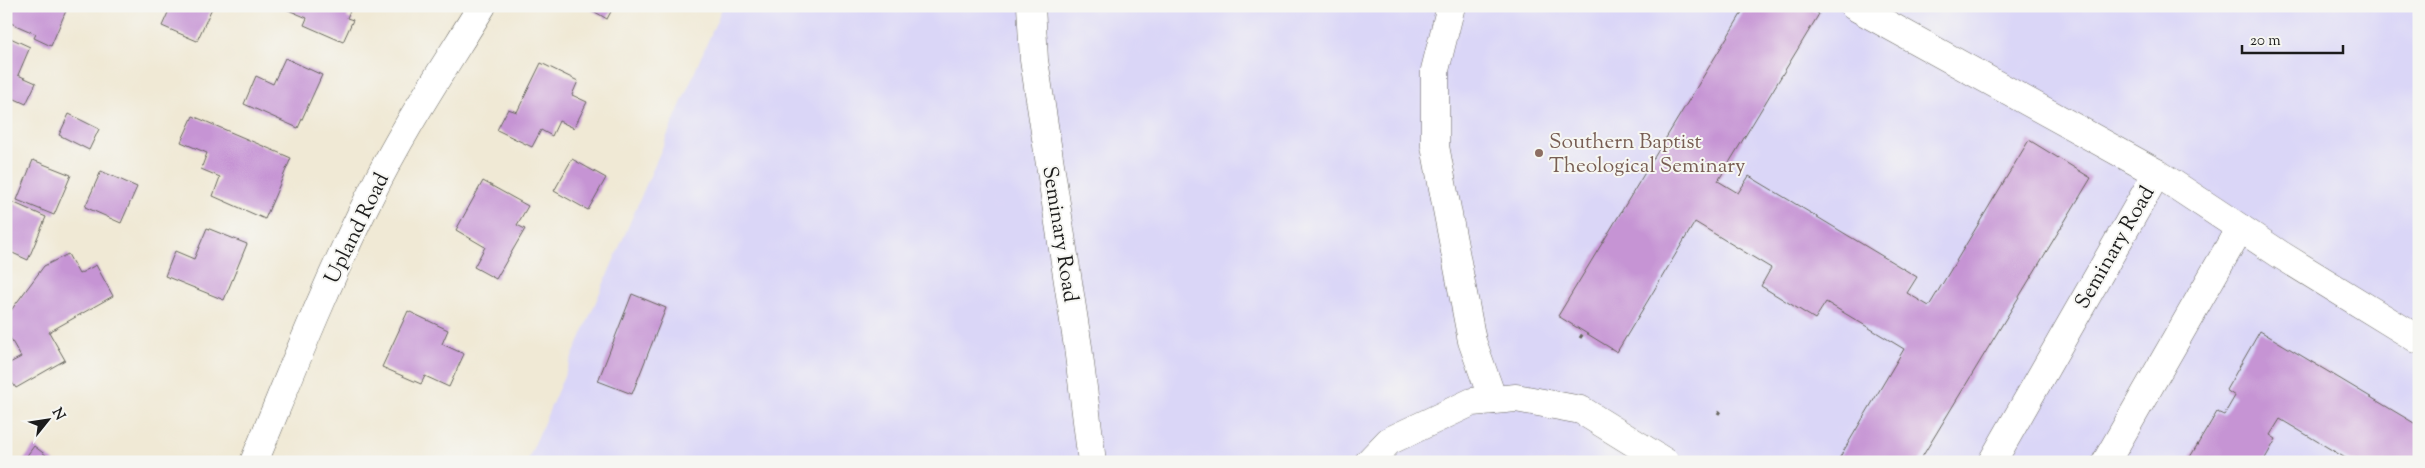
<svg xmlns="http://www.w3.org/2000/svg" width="2425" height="468" font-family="'Sorts Mill Goudy',serif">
<rect width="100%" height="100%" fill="#f6f6f2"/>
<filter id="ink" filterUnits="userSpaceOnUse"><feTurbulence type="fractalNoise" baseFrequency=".02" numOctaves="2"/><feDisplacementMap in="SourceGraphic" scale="10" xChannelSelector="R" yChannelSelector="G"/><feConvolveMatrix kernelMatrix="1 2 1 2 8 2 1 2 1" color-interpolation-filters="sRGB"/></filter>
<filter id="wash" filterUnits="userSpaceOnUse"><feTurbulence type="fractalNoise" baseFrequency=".0096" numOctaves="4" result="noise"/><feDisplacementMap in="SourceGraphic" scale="20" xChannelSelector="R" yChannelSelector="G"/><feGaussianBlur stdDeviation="1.12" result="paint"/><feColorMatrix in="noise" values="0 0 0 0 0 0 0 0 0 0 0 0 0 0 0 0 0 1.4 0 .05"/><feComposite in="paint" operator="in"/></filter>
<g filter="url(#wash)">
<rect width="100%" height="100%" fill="#f0e9d5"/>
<polygon fill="#dad6f7" points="723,6 2419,6 2419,462 527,462"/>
<g id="blocks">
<g fill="#c694d4">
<polygon points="6,6 68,6 51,46 34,38 36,34 6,21"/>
<polygon points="171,6 212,8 197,41 162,26"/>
<polygon points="279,6 352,6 347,18 353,20 343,42 304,25 307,18"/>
<polygon points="585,6 614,6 607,19"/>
<polygon points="1746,6 1807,6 1819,14 1718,181 1738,193 1749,176 1917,277 1907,293 1929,306 2029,140 2091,178 1919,462 1837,462 1904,349 1826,302 1815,319 1761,286 1771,268 1695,222 1617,352 1558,316"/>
<polygon points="6,36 30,47 18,75 36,83 26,104 6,95"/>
<polygon points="285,58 322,75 298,128 244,104 256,76 273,84"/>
<polygon points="541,63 578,81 572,95 587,102 574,128 559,121 552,136 541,130 532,147 497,130 508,109 517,112"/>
<polygon points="69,114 99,129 89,150 59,135"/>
<polygon points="193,116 291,158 265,219 213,196 220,177 201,169 207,153 181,142"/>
<polygon points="572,159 606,178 588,210 554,191"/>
<polygon points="33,160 71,175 54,215 17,200"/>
<polygon points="101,171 137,187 121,223 85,207"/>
<polygon points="483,181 528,206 517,225 525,229 496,279 474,267 485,247 456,230"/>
<polygon points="10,201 46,217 28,260 6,250 6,209"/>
<polygon points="207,228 247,244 224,300 165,276 175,251 194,259"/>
<polygon points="68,254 79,274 96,265 113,296 49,332 65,360 16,388 6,374 6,365 21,357 6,331 6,317 44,266"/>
<polygon points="632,294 666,308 632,394 598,381"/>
<polygon points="408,311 448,330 442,344 464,354 449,387 425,376 421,384 382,367"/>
<polygon points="2260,331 2419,426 2419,462 2352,462 2280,419 2270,435 2276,439 2263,462 2187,462 2217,412 2224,415 2235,396 2226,390"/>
<polygon points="34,446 55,462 23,461"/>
</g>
</g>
</g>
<g filter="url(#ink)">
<use href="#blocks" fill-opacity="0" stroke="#66645d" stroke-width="1"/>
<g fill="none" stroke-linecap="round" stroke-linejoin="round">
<defs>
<g id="minor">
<polyline points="1031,6 1034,60 1078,347 1092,462"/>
<polyline points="1451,6 1435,70 1435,146 1472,341 1493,400"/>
<polyline points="1854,6 2157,173"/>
<path d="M254 462C291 373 326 284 369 198 401 132 443 69 482 6"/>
<polyline points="1369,462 1389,441 1472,402 1516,398 1581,410 1665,462"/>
<polyline points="1992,462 2157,173 2281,255 2419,340"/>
<polyline points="2106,462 2240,228"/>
</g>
</defs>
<use href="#minor" stroke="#66645d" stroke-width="29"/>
<g stroke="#66645d" stroke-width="3" stroke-dasharray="4 4" stroke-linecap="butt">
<polyline points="1580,338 1584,332"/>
<polyline points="1718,414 1722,408"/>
</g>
<use href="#minor" stroke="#fff" stroke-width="28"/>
</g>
</g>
<circle fill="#8d6e63" stroke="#f6f6f2" stroke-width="2" cx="1539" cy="153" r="5"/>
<g text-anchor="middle" stroke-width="4" stroke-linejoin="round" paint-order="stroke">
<g font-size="21" fill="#785e54" stroke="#f6f6f2" text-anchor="start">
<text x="1549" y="148">Southern Baptist<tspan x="1549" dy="24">Theological Seminary</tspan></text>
</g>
<g font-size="21" fill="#1c1c1c" stroke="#f6f6f2">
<text transform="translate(356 228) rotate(-64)" y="7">Upland Road</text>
<text transform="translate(1061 234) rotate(81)" y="7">Seminary Road</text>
<text transform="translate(2114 247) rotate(-60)" y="7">Seminary Road</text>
</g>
</g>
<rect width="2425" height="468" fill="none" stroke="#f6f6f2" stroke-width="25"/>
<g transform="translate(48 420) rotate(60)" stroke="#f6f6f2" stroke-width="4" paint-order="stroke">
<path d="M0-4L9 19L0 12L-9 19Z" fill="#1c1c1c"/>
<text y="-8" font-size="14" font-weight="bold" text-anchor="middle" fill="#1c1c1c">N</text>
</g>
<path d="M2242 45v8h101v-8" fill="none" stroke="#1c1c1c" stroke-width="2.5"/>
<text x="2250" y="45" font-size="15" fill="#1c1c1c" stroke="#f6f6f2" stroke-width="4" paint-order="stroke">20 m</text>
</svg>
